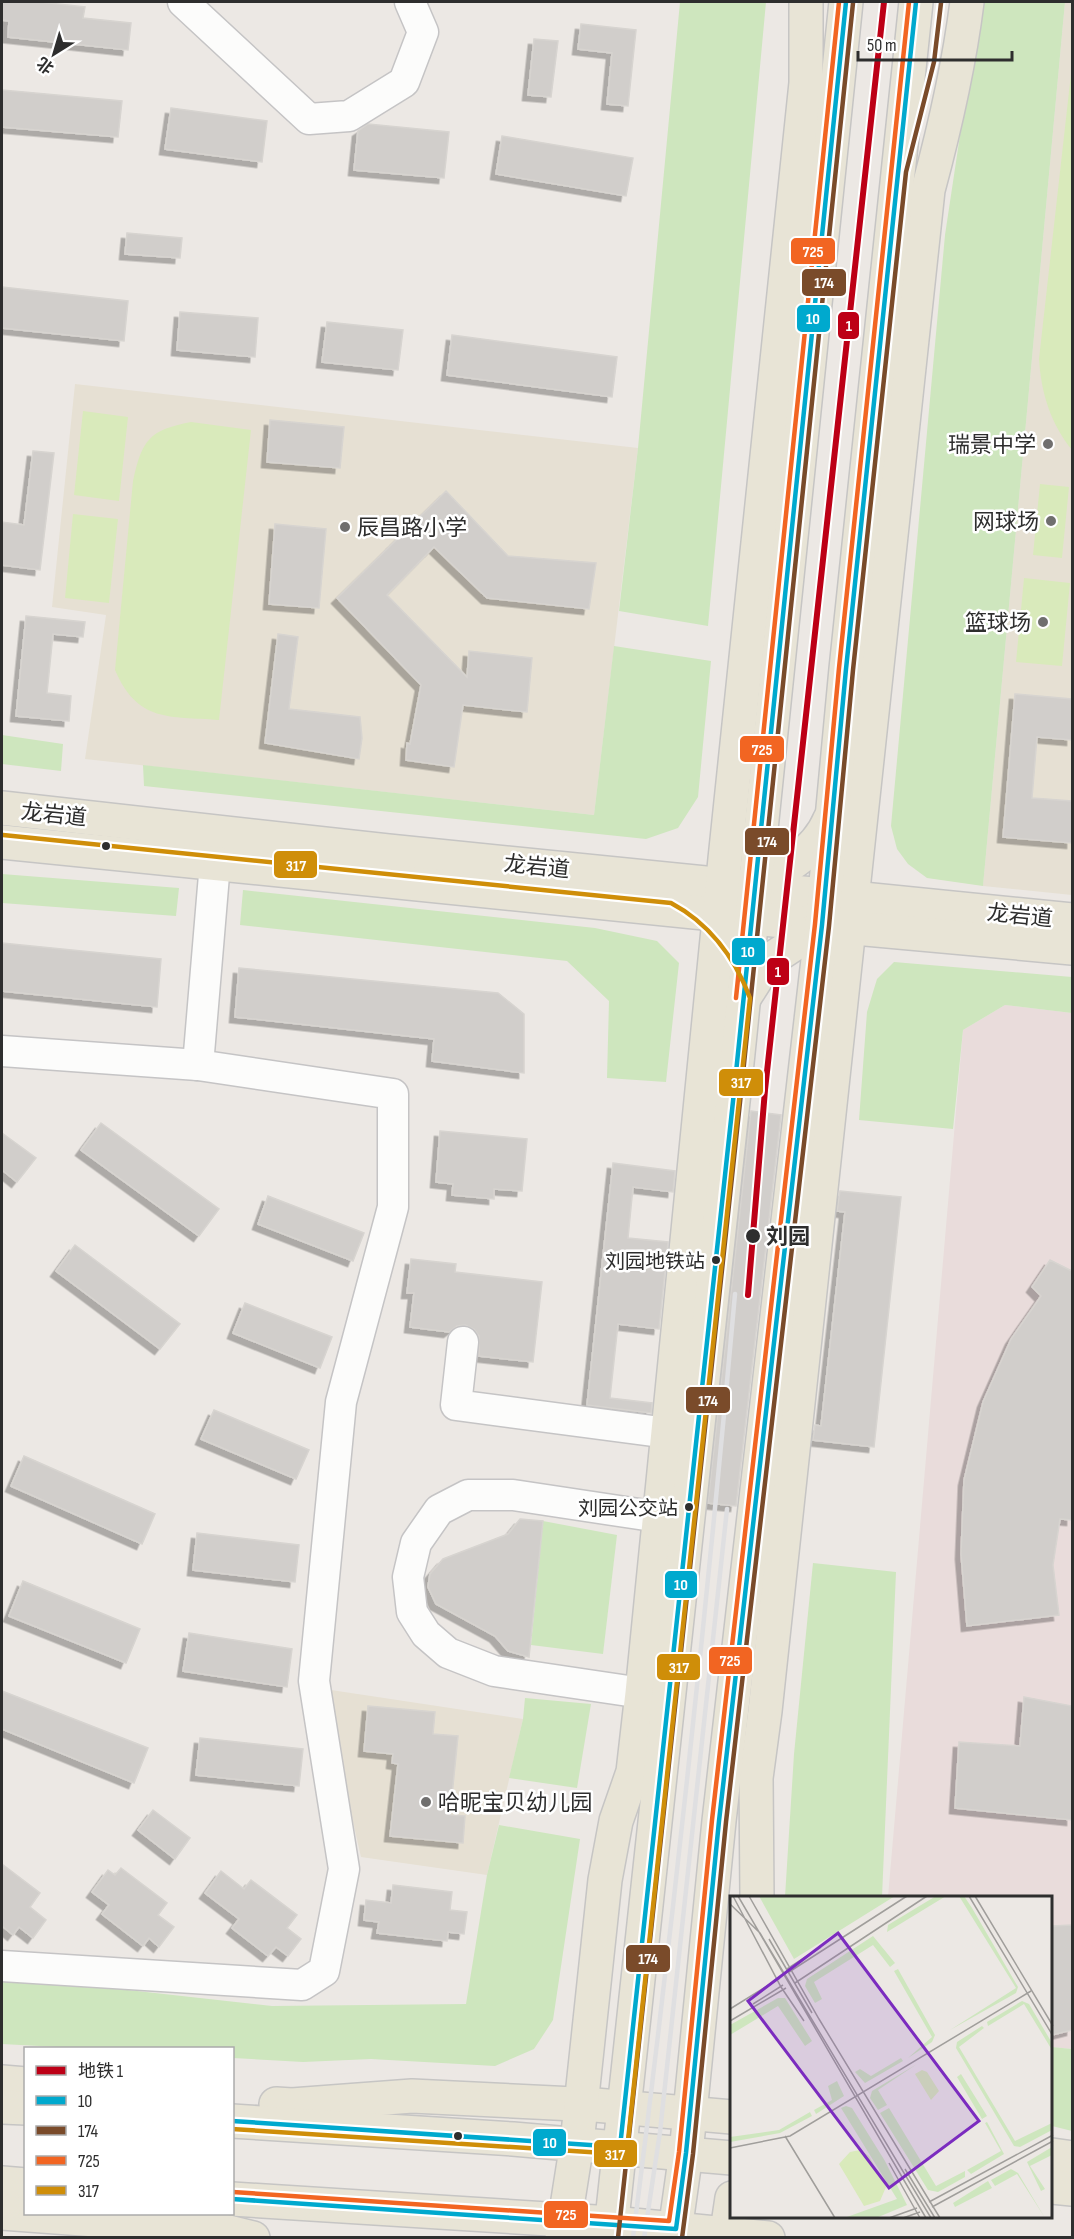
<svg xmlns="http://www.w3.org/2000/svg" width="1074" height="2239" font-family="'Sofia Sans Condensed','Noto Sans SC',sans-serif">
<defs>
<filter id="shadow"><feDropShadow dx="-5.5" dy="5.5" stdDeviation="0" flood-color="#0004"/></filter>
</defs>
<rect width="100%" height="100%" fill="#ece8e4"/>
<g fill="#e6e0d3">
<polygon points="1065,2 1072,2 1072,895 983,886"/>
<polygon points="75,384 638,448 594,815 85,759 106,615 52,607"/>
<polygon points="331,1690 523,1719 487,1875 361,1857 336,1747"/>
</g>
<polygon fill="#e9dcdb" points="1005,1005 1072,1013 1072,2049 1052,2047 1052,1897 888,1897 963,1030"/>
<g fill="#cee6be">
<polygon points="680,2 766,2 708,626 619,611 638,448"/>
<polygon points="980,2 1065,2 983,886 927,878 908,864 897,849 891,826 945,235"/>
<polygon points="614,646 711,661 698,797 678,828 646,839 144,786 143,765 594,815"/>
<polygon points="2,735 63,744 61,771 2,764"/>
<polygon points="2,874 179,888 176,916 2,903"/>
<polygon points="243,890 595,928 657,941 679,963 666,1082 607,1078 609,1001 567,961 240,925"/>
<polygon points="894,962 1072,977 1072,1013 1005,1005 963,1030 953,1129 859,1120 867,1012 877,979"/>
<polygon points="543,1521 617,1535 603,1654 531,1645"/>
<polygon points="813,1563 896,1572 882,1897 785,1897 794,1754"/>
<polygon points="525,1698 591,1704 577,1788 509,1778 523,1719"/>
<polygon points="499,1825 580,1839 553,2020 534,2049 495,2066 371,2059 303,2062 233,2058 232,2048 76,2048 2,2044 2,1976 272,2006 466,2004 487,1875"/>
<polygon points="1052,2047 1072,2049 1072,2131 1052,2126"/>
</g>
<g fill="#d9eabb">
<path d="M1072 65V346L1071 362 1072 450C1051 424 1041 393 1039 359Z"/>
<polygon points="83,411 128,417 119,501 74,495"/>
<path d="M191 422 251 430 219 720C169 716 138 723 115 670L133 481C142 440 149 430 191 422Z"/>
<polygon points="1040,484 1069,487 1062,558 1033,555"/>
<polygon points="73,514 118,519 109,603 65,598"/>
<polygon points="1024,578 1070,583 1062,666 1016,662"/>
</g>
<g fill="#d1cecb" stroke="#d7d4d0" stroke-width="1.5" filter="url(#shadow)">
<polygon points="2,2 40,2 85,7 83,18 131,23 128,50 8,37 9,21 2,20"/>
<polygon points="581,24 636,30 628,106 607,104 612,53 578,49"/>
<polygon points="534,39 558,41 551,97 528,95"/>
<polygon points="2,90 122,101 118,137 2,127"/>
<polygon points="171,108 267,121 262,162 165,149"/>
<polygon points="368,124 449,132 444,178 354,170 358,131"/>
<polygon points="502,136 633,158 626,196 496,174"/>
<polygon points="127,233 182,238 180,258 125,254"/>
<polygon points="2,287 128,301 124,341 2,328"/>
<polygon points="180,312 258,318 255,357 177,350"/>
<polygon points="327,322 403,330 398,370 322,362"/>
<polygon points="452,335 617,357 612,397 447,375"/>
<polygon points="270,420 344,427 340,468 267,462"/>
<polygon points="33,451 54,453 40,570 2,565 2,522 24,525"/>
<polygon points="446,491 508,556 596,563 589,609 487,598 434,547 387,595 467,677 469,651 532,658 527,712 463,705 454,767 406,760 407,743 410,744 421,685 337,598"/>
<polygon points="275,524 326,529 319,608 269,604"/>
<polygon points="26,616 85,622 83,637 53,634 47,693 71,696 69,721 16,716"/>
<polygon points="278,634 298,637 289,709 360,717 362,738 359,759 265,743"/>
<polygon points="1015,694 1072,699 1072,740 1037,737 1032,798 1072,801 1072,843 1003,837"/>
<polygon points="2,943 161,959 157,1007 2,991"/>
<polygon points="239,968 498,993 524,1014 524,1073 432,1061 434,1039 235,1017"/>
<polygon points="751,1111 781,1115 736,1506 708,1503"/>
<polygon points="101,1123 219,1209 199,1236 81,1150"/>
<polygon points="440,1131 527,1139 522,1191 494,1189 494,1199 452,1195 453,1184 436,1182"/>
<polygon points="2,1133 36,1158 17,1182 2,1170"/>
<polygon points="613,1163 675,1171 673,1192 633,1187 628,1238 668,1242 659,1329 618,1324 610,1398 652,1403 651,1413 587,1405"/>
<polygon points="840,1191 901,1197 874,1447 813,1440 815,1425 821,1426 845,1212 837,1211"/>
<polygon points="268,1196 364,1233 353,1261 258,1224"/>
<polygon points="75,1245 180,1324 160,1349 56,1271"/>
<polygon points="411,1259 456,1264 455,1272 542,1282 533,1362 479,1356 479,1336 474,1329 465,1325 457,1326 449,1332 410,1327 414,1293 407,1293"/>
<polygon points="1050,1260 1072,1271 1072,1520 1060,1519 1053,1565 1059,1615 967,1626 961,1554 964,1480 983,1402 1011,1339 1041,1296 1032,1287"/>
<polygon points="245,1303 332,1337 320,1368 233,1333"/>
<polygon points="214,1410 309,1450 296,1479 201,1439"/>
<polygon points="24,1456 155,1514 142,1544 11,1486"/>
<polygon points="520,1519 543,1521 529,1657 508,1651 495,1636 436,1604 428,1587 430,1574 443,1559 508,1534"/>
<polygon points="197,1533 299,1545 295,1582 193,1570"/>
<polygon points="23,1581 140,1629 126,1663 9,1616"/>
<polygon points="189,1633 292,1649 287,1687 183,1671"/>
<polygon points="2,1691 148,1748 134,1783 2,1729"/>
<polygon points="1024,1697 1072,1706 1072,1820 955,1808 959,1742 1020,1746"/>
<polygon points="368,1706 435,1712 433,1734 458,1736 450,1815 465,1816 463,1843 390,1836 398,1764 392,1763 393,1754 364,1751"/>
<polygon points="200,1738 303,1749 299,1786 196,1775"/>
<polygon points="153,1810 190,1838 175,1859 138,1830"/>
<polygon points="2,1864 40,1893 30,1907 46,1920 33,1938 19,1927 13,1935 2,1926"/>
<polygon points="121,1868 167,1903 158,1915 174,1927 159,1947 149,1938 143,1946 102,1914 109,1905 92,1892 108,1870 115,1875"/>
<polygon points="221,1871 244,1889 251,1880 297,1915 287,1928 301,1939 288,1956 276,1947 268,1956 232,1928 239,1919 205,1893"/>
<polygon points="393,1885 452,1892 450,1910 467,1912 464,1934 448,1932 447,1941 377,1933 379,1922 364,1920 366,1900 391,1903"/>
<polygon points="1072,1925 1072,2030 1052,2035 1052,1926"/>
</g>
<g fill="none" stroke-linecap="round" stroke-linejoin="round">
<defs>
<g id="minor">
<polyline points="183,2 309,119 349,116 404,82 423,32 410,2"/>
<polyline points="2,1051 198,1065 393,1094 393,1207 341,1402 314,1681 344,1869 324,1971 302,1985 2,1966"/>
<polyline points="198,1065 215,863"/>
<polyline points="463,1342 456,1405 668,1433"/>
<polyline points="642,1693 494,1671 448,1653 426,1634 412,1612 408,1577 416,1543 439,1510 468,1495 513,1495 659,1517"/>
</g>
<g id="major">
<polyline points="2,808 388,851 1072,920"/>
<polyline points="2,842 822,925 1072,948"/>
<path d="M745 888C778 874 816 854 830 819"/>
<polyline points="744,998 758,976 776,956 829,921"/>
<path d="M757 1897 756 1778 765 1711 928 190C945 127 959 66 967 2"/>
<polyline points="2,2082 26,2084"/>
<polyline points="276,2104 292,2105 412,2096 595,2105 732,2117"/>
<polyline points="2,2107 26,2108"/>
<polyline points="232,2121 513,2139 732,2158"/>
<polyline points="1052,2155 1072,2158"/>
<polyline points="2,2183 26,2185"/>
<polyline points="1052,2187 1072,2189"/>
<polyline points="232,2199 612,2223 768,2238"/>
<polyline points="2,2213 216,2229 253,2238"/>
<polyline points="562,2238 577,2143 605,1880 616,1821 633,1772 642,1693 725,859 806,83 806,2"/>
<polyline points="610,2238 734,1092 846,2"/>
<polyline points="674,2238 686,2153 719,1821 822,925 846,669 916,2"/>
<polyline points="726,2238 732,2198"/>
</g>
</defs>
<use href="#minor" stroke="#c5c4c5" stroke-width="33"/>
<use href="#major" stroke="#c6c5c4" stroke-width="36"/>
<use href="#minor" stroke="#fcfcfb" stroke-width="30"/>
<use href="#major" stroke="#e8e4d6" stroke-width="33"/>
<g stroke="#dfdfe1" stroke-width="4.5">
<path d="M633 2238C673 1924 707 1609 735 1294"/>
<polyline points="644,2238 660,2132 727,1509"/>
</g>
<defs>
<g id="bus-1">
<polyline points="232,2121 620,2147 734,1092 846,2"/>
<polyline points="232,2199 676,2229 686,2153 719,1821 822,925 846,669 916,2"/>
</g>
<g id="bus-2">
<polyline points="618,2238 741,1093 853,3"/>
<polyline points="682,2238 693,2154 726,1822 829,926 853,670 906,172 934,62 941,3"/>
</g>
<g id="bus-3">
<polyline points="736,998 839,2"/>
<polyline points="233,2192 669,2221 679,2152 712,1820 815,924 839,668 909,2"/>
</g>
<path id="bus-4" d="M3 835 671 903C709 923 735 958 750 998L627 2150 619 2154 232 2129"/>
</defs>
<use href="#bus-1" stroke="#fff" stroke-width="9"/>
<use href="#bus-2" stroke="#fff" stroke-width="9"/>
<use href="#bus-3" stroke="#fff" stroke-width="9"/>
<use href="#bus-4" stroke="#fff" stroke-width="9"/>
<use href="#bus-1" stroke="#00a9ce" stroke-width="4.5"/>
<use href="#bus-2" stroke="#7a4b2a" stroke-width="4.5"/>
<use href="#bus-3" stroke="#f26522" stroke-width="4.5"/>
<use href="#bus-4" stroke="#cf8e09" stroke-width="4.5"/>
<defs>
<polyline id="metro-1" points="748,1295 765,1090 884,2"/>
</defs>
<use href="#metro-1" stroke="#fff" stroke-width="10"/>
<use href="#metro-1" stroke="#bd0016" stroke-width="6"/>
</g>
<g fill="#706f6e" stroke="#fff" stroke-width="2">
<circle cx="1048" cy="444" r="6"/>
<circle cx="1051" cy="521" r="6"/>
<circle cx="345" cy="527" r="6"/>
<circle cx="1043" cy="622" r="6"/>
<circle cx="426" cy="1802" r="6"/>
</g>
<g fill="#2e2e2e" stroke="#fff" stroke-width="2">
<circle cx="106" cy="846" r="5"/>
<circle cx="753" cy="1236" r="8"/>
<circle cx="716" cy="1260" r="5"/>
<circle cx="689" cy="1507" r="5"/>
<circle cx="458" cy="2136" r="5"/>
</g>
<g text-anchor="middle" stroke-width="5" stroke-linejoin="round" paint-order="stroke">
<g font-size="20" fill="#2e2e2e" stroke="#fff" text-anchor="end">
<text x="705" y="1268">刘园地铁站</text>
<text x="678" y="1515">刘园公交站</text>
</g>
<g font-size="22" fill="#2e2e2e" stroke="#fff" text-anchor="end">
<text x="1036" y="452">瑞景中学</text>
<text x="1039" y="529">网球场</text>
<text x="357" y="535" text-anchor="start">辰昌路小学</text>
<text x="1031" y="630">篮球场</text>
<text x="438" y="1810" text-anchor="start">哈昵宝贝幼儿园</text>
</g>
<g font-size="22" fill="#2e2e2e" stroke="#fff">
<text transform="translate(54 814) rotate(6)" y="8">龙岩道</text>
<text transform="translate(537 866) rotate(6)" y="8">龙岩道</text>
<text transform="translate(1020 915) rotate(6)" y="8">龙岩道</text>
</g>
<g font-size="22" font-weight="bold" fill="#2e2e2e" stroke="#fff" text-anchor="start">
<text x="766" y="1244">刘园</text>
</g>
</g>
<g transform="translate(730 1896)">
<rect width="322" height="322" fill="#ece8e4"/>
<path d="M29 0H165L64 63ZM206 0H216L157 36 158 29ZM229 0H234L242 12 288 91 286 97 220 134 286 92ZM143 40 165 67 160 71 143 49 84 86 92 103 85 107 75 90 77 83ZM168 73 205 139 202 146 178 162 202 141 164 75ZM48 102H55L82 145 75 150 48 110 0 139V129ZM292 105 299 108 322 147V154L294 108 258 130 257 126ZM252 130 254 132 229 151 285 245 322 227V234L290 251 284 250 226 152 227 146ZM171 162 173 165 135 187 125 176 130 173 141 180ZM187 168 148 194 157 209 148 214 140 202 142 195ZM231 178 257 220 252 223 227 181ZM107 185 114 200 86 218 84 214 102 204 98 190ZM116 210 122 212 155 265 177 309 146 322H114L167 303 111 212ZM159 212 206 290 235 275V281L208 296 198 294 150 217ZM80 216 82 220 50 237 0 246V241L49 234ZM257 226 274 258 241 278 237 274 271 255 255 227ZM322 251V259L300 270 315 293 311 295 297 266ZM281 273 288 277 315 322 287 278 265 290 261 284ZM258 285 262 292 225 311 223 307Z" fill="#cee6be"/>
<path d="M192 174 197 176 209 195 201 204 185 178ZM130 254 139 260 156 291 150 305 134 310 109 268 120 256Z" fill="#d9eabb"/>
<path fill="none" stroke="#a09e9b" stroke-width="1.5" d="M3 0 51 91 74 125M8 0 196 322M19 0 89 123 210 322M239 0 323 140M245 0 323 130M0 8 30 37 201 322M39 43 82 117M57 73 91 51M59 76 177 0M65 87 197 0M23 108 53 89M0 113 50 82M0 125 56 92M55 240 105 322M0 252 60 240 301 95M159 267 190 322M175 273 205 322M199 306 323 239M202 311 323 245M159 322 187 312M173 322 190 316"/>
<path fill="#7b2cbf" fill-opacity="0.15" stroke="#7b2cbf" stroke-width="3" d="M108 37 249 225 159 292 18 105Z"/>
<rect width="322" height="322" fill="none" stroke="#2e2e2e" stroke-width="3"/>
</g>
<g stroke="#fff" stroke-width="2">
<rect x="790" y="237" width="46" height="28" rx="6" fill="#f26522"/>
<rect x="801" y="268" width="46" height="29" rx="6" fill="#7a4b2a"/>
<rect x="796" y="304" width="35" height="29" rx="6" fill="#00a9ce"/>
<rect x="837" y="311" width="23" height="29" rx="6" fill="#bd0016"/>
<rect x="739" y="735" width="46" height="28" rx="6" fill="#f26522"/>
<rect x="744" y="827" width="46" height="29" rx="6" fill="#7a4b2a"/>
<rect x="273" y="850" width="45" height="29" rx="6" fill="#cf8e09"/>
<rect x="731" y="937" width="35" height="29" rx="6" fill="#00a9ce"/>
<rect x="766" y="957" width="24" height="29" rx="6" fill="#bd0016"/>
<rect x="718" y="1068" width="46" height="29" rx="6" fill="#cf8e09"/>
<rect x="685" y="1386" width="46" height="28" rx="6" fill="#7a4b2a"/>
<rect x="664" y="1570" width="34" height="29" rx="6" fill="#00a9ce"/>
<rect x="708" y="1646" width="45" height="29" rx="6" fill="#f26522"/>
<rect x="656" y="1653" width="45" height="28" rx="6" fill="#cf8e09"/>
<rect x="625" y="1944" width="46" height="29" rx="6" fill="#7a4b2a"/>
<rect x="532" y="2128" width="35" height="29" rx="6" fill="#00a9ce"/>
<rect x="593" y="2139" width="45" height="29" rx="6" fill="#cf8e09"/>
<rect x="543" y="2200" width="46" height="29" rx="6" fill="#f26522"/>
</g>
<g font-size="16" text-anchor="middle" font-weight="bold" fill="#fff">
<text x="813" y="257">725</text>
<text x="824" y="288">174</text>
<text x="813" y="324">10</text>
<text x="849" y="331">1</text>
<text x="762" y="755">725</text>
<text x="767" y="847">174</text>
<text x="296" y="871">317</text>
<text x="748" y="957">10</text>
<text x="778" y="977">1</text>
<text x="741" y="1088">317</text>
<text x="708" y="1406">174</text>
<text x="681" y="1590">10</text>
<text x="730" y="1666">725</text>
<text x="679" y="1673">317</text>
<text x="648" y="1964">174</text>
<text x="550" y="2148">10</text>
<text x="615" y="2160">317</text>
<text x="566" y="2220">725</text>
</g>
<rect width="1074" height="2239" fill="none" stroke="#2e2e2e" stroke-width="6"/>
<rect x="24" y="2047" width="210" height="168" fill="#ffffff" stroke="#ababab" stroke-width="1.5"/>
<rect x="36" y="2066" width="30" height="9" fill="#bd0016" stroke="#ababab" stroke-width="1.5"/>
<text x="78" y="2077" font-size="18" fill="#2e2e2e">地铁 1</text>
<rect x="36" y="2096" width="30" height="9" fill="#00a9ce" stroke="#ababab" stroke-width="1.5"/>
<text x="78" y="2107" font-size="18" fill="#2e2e2e">10</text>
<rect x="36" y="2126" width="30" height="9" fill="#7a4b2a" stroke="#ababab" stroke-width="1.5"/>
<text x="78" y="2137" font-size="18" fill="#2e2e2e">174</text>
<rect x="36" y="2156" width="30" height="9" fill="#f26522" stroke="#ababab" stroke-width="1.5"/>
<text x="78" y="2167" font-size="18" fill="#2e2e2e">725</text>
<rect x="36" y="2186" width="30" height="9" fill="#cf8e09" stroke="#ababab" stroke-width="1.5"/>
<text x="78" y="2197" font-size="18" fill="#2e2e2e">317</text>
<g transform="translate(54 54) rotate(217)" stroke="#ffffff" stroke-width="4.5" paint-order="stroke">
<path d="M0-4.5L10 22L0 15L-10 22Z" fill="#2e2e2e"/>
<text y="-9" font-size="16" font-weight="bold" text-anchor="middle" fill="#2e2e2e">北</text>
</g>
<path d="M858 51v9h154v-9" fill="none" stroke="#2e2e2e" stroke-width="3"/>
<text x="867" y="51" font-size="18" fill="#2e2e2e" stroke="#ffffff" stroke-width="4.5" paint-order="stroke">50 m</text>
</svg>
